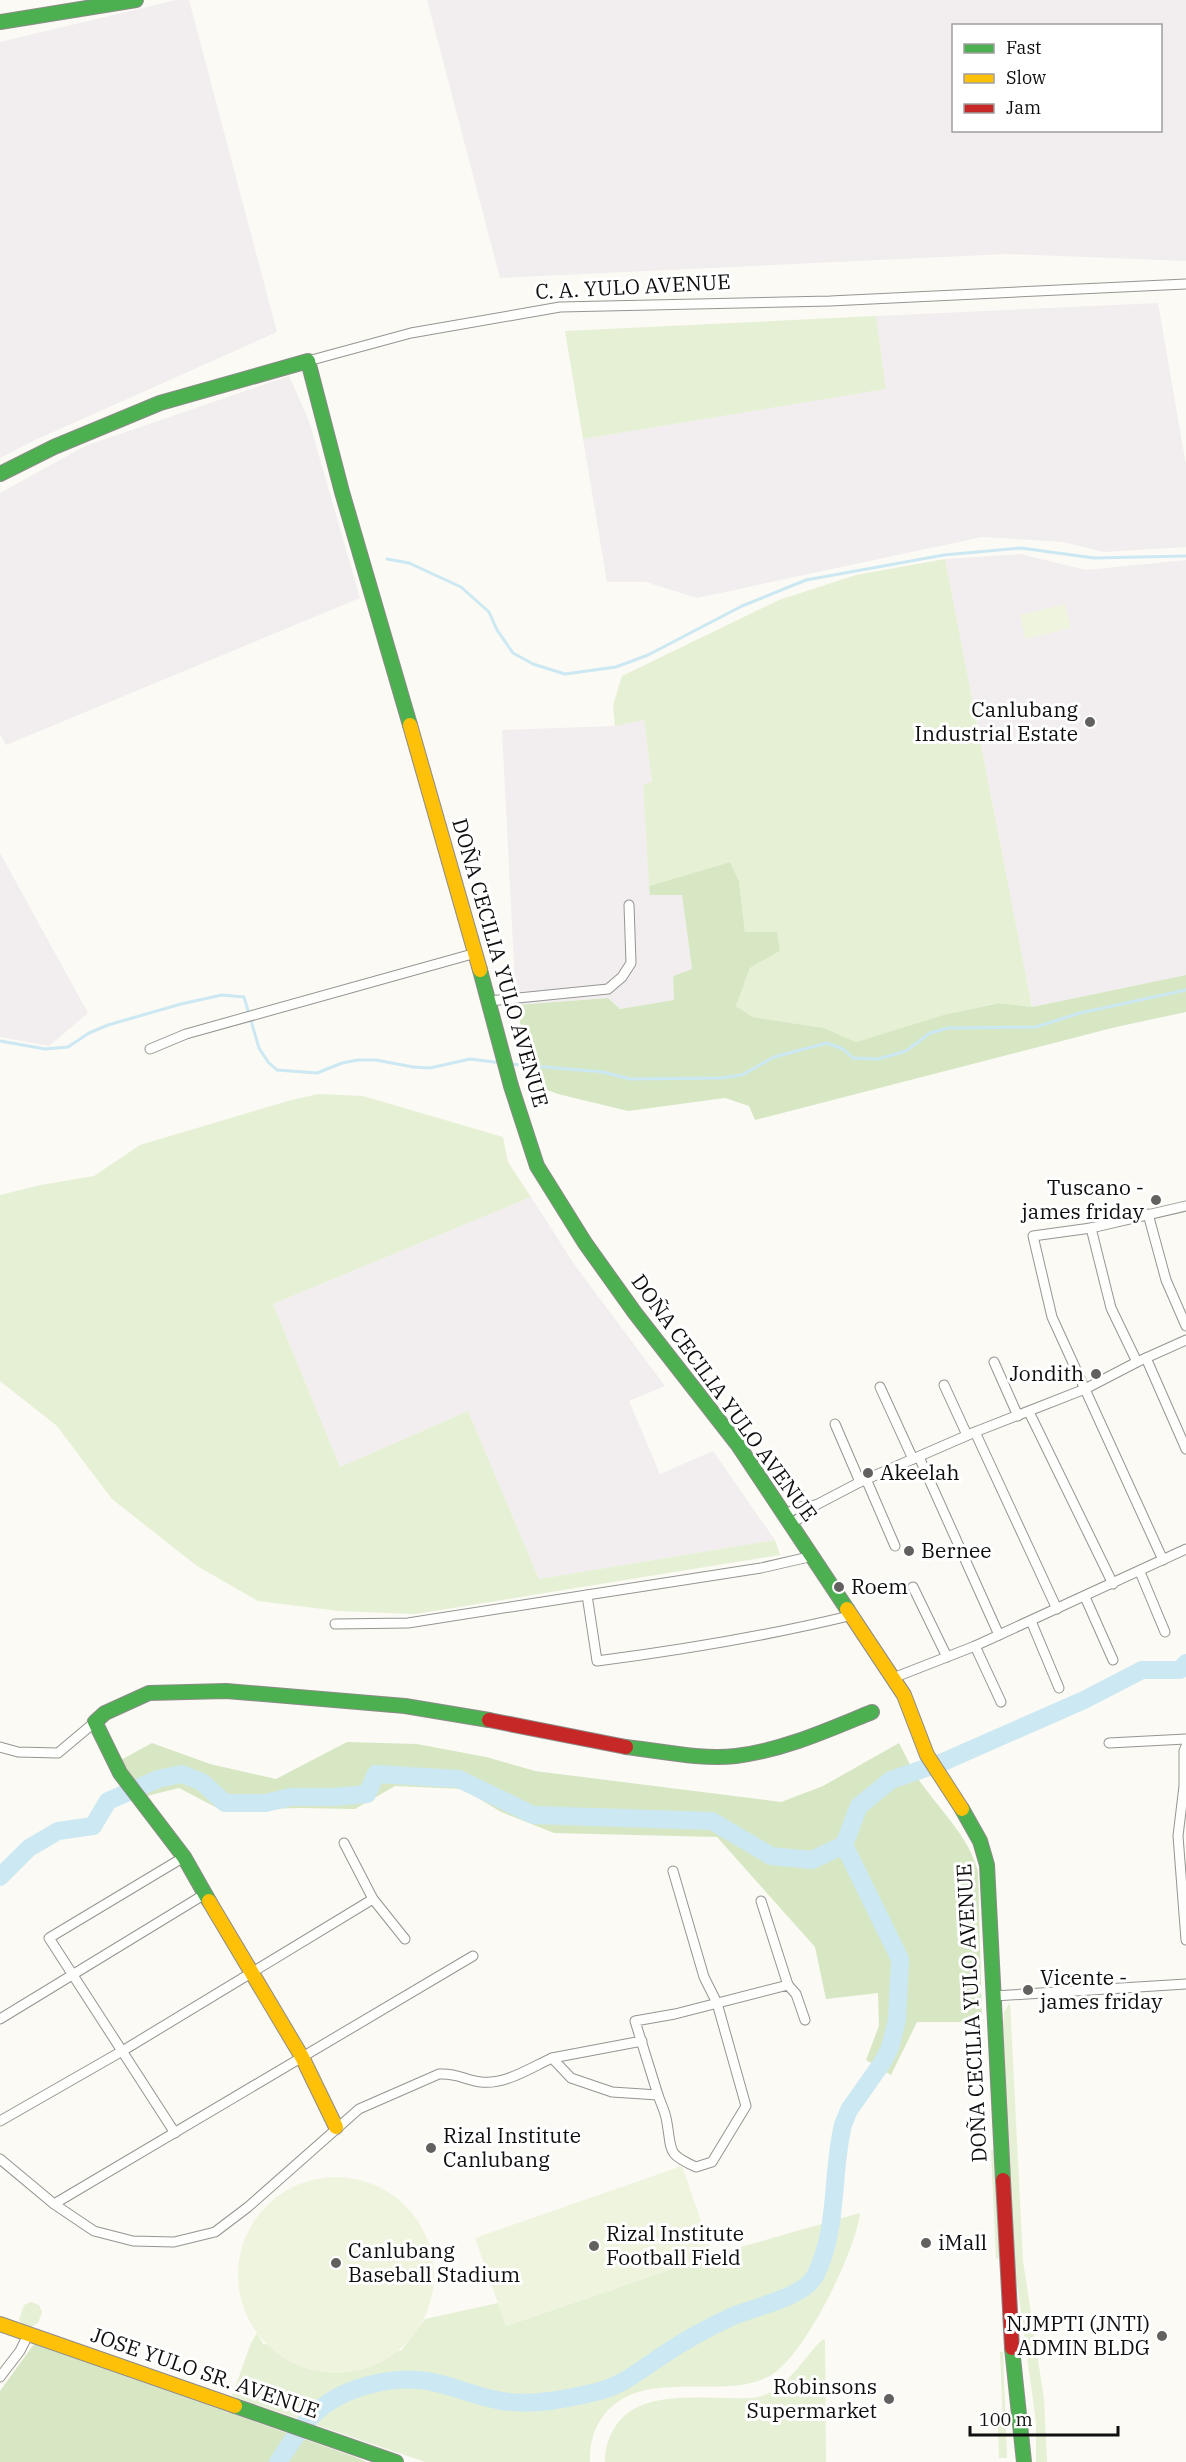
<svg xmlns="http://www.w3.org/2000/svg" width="1186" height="2462" font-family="'IBM Plex Serif',serif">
<rect width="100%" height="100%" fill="#fbfaf4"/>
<g fill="#f2eef0" fill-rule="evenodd">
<polygon points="176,0 189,0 277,332 33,441 0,458 0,42"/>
<path d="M427 0H1186V261L1007 254 500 278ZM954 26H1160V130H954Z"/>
<polygon points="1158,303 1186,465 1186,547 1104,552 1063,542 982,537 697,598 646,582 607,582 583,439 886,389 876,316"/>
<polygon points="289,376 309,421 360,598 6,745 0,734 0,493 85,446"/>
<polygon points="1020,554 1086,570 1186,560 1186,975 1032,1007 945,559"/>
<polygon points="644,720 652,782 643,786 650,894 682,894 692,969 673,976 674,1000 620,1009 608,998 516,1005 502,730 614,726"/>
<polygon points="0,853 88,1013 49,1046 0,1037"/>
<polygon points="531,1197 574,1264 665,1386 629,1401 660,1474 713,1451 775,1540 539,1579 468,1411 340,1467 273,1304"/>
</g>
<g fill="#e6f0d5">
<polygon points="876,316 886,389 583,439 565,331"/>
<polygon points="945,559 1032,1007 998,1003 943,1015 856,1042 824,1028 753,1017 736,1006 750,968 780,951 745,933 739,881 730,862 649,886 643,785 652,782 644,720 615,726 613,705 622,676 779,600 856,575"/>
<polygon points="318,1094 363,1096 503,1137 508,1162 531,1197 273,1304 340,1467 468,1411 539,1579 775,1540 780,1555 415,1614 338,1611 258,1601 197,1566 112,1499 57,1426 0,1381 0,1195 41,1185 94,1176 140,1145 288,1101"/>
<polygon points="1010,2002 1023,2261 1044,2399 1047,2462 1036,2462 1036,2422 1014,2261 1003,2027 1004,2012"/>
<polygon points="991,2150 994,2150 999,2258 996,2259"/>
<path d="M860 2213C856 2251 803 2360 768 2377 716 2402 639 2364 601 2419 593 2431 589 2447 590 2462H425L232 2396 251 2343 257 2333 263 2344 401 2351 425 2319 498 2303 506 2326 713 2255Z"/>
<polygon points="31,2302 39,2305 42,2312 38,2323 31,2327 22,2324 19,2320 24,2305"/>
<path d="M823 2339 825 2341 826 2462H605C605 2449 608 2438 615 2427 637 2392 690 2398 726 2398 739 2398 755 2400 767 2394 791 2383 804 2357 823 2339Z"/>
<polygon points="1000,2352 1003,2352 1007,2458 999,2458 998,2425 1003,2425"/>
</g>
<g fill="#d7e7c4">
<polygon points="730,862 739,881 745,932 777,932 780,951 750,968 736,1006 753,1017 824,1028 856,1042 943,1015 999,1003 1032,1007 1186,975 1186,1012 1116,1027 755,1120 749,1106 725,1098 628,1111 558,1094 534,1085 516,1005 608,998 620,1009 674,1000 673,976 692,969 682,895 650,895 649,886"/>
<path d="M347 1742 417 1744 486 1757 535 1771 781 1802 823 1786 899 1743C905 1754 910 1766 917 1777 936 1806 970 1837 978 1872L982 2022H917L891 2075 866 2060 879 2026 878 1993 826 1999 815 1947 717 1837 554 1833 501 1812 463 1789 395 1786 355 1809 301 1808 221 1810 179 1788 143 1797 119 1761 152 1743 210 1764 276 1779Z"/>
<polygon points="34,2344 358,2458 366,2462 0,2462 0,2391"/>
</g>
<g fill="#eff4df">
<polygon points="1065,604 1071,628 1025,639 1020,615"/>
<polygon points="682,2166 713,2255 506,2326 475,2238"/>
<circle cx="336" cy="2275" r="98"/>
</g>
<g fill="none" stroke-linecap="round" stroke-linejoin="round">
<g stroke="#cce8f3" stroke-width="3">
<polyline points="387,559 409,563 461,587 489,612 497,630 513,653 533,664 565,674 616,667 648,655 742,606 806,580 944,555 1021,548 1094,558 1186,556"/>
<polyline points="0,1041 45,1049 68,1047 89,1033 108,1025 181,1004 222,995 244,997 259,1048 268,1062 277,1070 317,1073 342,1063 358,1060 376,1060 413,1067 430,1068 470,1059 502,1063"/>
<polyline points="511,1064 603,1072 630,1079 721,1078 742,1075 774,1057 827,1043 843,1049 853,1058 878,1059 906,1051 930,1033 948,1028 1036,1027 1080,1013 1186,990"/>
</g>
<g stroke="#cce8f3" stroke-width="18">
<polyline points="0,1877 29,1848 58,1831 93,1826 108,1801 158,1779 182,1774 202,1782 225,1803 266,1803 290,1797 334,1797 367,1794 376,1774 459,1779 533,1815 712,1821 771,1856 812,1860 844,1845"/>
<path d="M278 2462C289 2447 299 2428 313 2415 340 2388 390 2375 427 2381 452 2385 476 2397 502 2401 533 2406 566 2399 596 2392 622 2386 642 2369 663 2355 684 2341 707 2328 731 2317 753 2307 803 2298 815 2276 839 2230 831 2173 843 2125L849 2110 882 2063 890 2048 897 2020 900 1959 844 1845 859 1806 891 1780 943 1762 1084 1700 1142 1670H1180L1186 1663"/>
</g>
<defs>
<g id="street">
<polyline points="308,361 411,333 560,307 830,301 1186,284"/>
<polyline points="489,1001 608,989 622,977 631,963 629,905"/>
<polyline points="150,1049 186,1034 476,953"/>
<polyline points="1148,1214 1166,1280 1186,1326"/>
<polyline points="1091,1228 1186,1206"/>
<polyline points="1146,1358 1186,1449"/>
<polyline points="994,1362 1018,1416"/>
<polyline points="1137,1362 1111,1308 1091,1228 1033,1236 1052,1317 1163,1560"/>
<polyline points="944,1385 967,1435"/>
<polyline points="880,1387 913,1459"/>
<polyline points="1029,1412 1113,1584"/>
<polyline points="835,1424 860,1482"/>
<polyline points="975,1432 1057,1609"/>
<polyline points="919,1457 999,1635"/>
<polyline points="866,1479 895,1546"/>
<polyline points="785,1515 798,1507 816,1505"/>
<polyline points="791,1523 804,1516 816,1505 860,1482 975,1432 1085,1389 1137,1362 1186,1340"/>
<path d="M813 1556 761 1568 587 1595 597 1661C682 1650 766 1636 849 1616"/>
<polyline points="1140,1572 1165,1632"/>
<polyline points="913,1587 947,1657"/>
<polyline points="1085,1597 1113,1660"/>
<polyline points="1031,1621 1059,1688"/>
<polyline points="335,1624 408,1623 587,1595"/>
<polyline points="975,1646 1001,1702"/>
<polyline points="893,1678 975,1646 1186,1549"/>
<polyline points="1109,1743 1186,1739"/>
<polyline points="1186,1746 1184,1751 1184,1786 1178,1836 1186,1940"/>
<polyline points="0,1747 18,1752 58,1753 95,1722"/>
<polyline points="344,1843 373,1899 405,1939"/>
<polyline points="761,1901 788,1985"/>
<polyline points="994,1996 1186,1984"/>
<polyline points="0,2019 205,1894"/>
<polyline points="552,2058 642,2041"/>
<path d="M658 2095C661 2104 666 2113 667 2123 672 2152 667 2154 696 2167L712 2162 746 2106 717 2003 704 1977 673 1871"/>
<polyline points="0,2121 124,2050 373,1899"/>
<polyline points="175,2133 49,1938 184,1857"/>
<path d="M0 2159 54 2204 94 2231 133 2241 174 2242 215 2232 248 2207 359 2109 439 2074C459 2073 464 2080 481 2082 505 2085 532 2067 552 2058L571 2078 612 2092 658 2095 635 2021 675 2014 788 1985 796 1994 805 2020"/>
<polyline points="54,2204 473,1956"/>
<polyline points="0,2377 20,2351 29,2333"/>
</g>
<g id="fast">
<polyline points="0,22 136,0"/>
<polyline points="0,474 54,447 160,403 308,361 342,492 410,725"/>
<polyline points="480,970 511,1086 537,1166 585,1243 635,1313 738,1445 847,1609"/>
<path d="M626 1747C661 1751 701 1760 736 1756 784 1750 828 1730 872 1712"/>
<polyline points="962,1809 980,1841 987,1865 1003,2180"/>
<polyline points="209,1901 184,1857 120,1773 95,1722 105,1713 149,1693 226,1691 405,1706 489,1720"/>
<polyline points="1012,2348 1024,2462"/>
<polyline points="235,2406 396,2462"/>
</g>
<g id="slow">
<polyline points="410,725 480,970"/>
<polyline points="847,1609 904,1695 927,1755 962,1809"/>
<polyline points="209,1901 302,2057 336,2127"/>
<polyline points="0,2324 235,2406"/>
</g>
<g id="jam">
<polyline points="489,1720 626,1747"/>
<polyline points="1003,2180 1012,2348"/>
</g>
</defs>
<use href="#street" stroke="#959592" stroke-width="11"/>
<use href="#fast" stroke="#8c8b89" stroke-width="16"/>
<use href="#slow" stroke="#8c8b89" stroke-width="16"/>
<use href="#jam" stroke="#8c8b89" stroke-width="16"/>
<use href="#street" stroke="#fefefd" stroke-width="9"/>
<use href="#fast" stroke="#4caf50" stroke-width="14"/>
<use href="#slow" stroke="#ffc107" stroke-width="14"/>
<use href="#jam" stroke="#c62828" stroke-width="14"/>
</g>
<g fill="#62615f" stroke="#fff" stroke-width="2">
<circle cx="1090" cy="722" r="6"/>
<circle cx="1156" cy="1200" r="6"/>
<circle cx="1096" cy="1374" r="6"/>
<circle cx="868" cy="1473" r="6"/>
<circle cx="909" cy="1551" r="6"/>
<circle cx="839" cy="1587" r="6"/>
<circle cx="1028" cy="1990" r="6"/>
<circle cx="431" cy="2148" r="6"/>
<circle cx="926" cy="2243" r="6"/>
<circle cx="594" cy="2246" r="6"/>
<circle cx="336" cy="2263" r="6"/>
<circle cx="1162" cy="2336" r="6"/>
<circle cx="889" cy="2399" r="6"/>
</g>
<g text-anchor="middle" stroke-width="6" stroke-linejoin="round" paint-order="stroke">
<g font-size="21" fill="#0f0f0f" stroke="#fff">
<text transform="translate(633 287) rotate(-3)" y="7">C. A. YULO AVENUE</text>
<text transform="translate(500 963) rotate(74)" y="7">DOÑA CECILIA YULO AVENUE</text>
<text transform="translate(724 1398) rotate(54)" y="7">DOÑA CECILIA YULO AVENUE</text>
<text transform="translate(972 2013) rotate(-93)" y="7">DOÑA CECILIA YULO AVENUE</text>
<text transform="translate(205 2373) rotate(19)" y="7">JOSE YULO SR. AVENUE</text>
</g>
<g font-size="21" fill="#0f0f0f" stroke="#fff" text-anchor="start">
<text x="1078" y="717" text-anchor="end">Canlubang<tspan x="1078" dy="24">Industrial Estate</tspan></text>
<text x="1144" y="1195" text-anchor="end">Tuscano -<tspan x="1144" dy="24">james friday</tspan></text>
<text x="1084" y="1381" text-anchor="end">Jondith</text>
<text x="880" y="1480">Akeelah</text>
<text x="921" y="1558">Bernee</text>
<text x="851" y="1594">Roem</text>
<text x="1040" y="1985">Vicente -<tspan x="1040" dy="24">james friday</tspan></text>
<text x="443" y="2143">Rizal Institute<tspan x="443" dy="24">Canlubang</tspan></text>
<text x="606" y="2241">Rizal Institute<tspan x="606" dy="24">Football Field</tspan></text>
<text x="938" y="2250">iMall</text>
<text x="348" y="2258">Canlubang<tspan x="348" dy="24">Baseball Stadium</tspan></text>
<text x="1150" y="2331" text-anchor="end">NJMPTI (JNTI)<tspan x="1150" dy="24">ADMIN BLDG</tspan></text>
<text x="877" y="2394" text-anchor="end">Robinsons<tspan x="877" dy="24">Supermarket</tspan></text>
</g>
</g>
<rect x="952" y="24" width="210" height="108" fill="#ffffff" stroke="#9f9f9f" stroke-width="1.5"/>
<rect x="964" y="44" width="30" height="9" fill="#4caf50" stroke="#9f9f9f" stroke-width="1.5"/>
<text x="1006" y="54" font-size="18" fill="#0f0f0f">Fast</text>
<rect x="964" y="74" width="30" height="9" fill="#ffc107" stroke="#9f9f9f" stroke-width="1.5"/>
<text x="1006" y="84" font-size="18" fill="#0f0f0f">Slow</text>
<rect x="964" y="104" width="30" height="9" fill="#c62828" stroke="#9f9f9f" stroke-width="1.5"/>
<text x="1006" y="114" font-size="18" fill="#0f0f0f">Jam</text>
<path d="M970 2426v9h148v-9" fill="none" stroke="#0f0f0f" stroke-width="3"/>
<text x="979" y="2426" font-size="18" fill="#0f0f0f" stroke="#ffffff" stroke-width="4.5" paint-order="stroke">100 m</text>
</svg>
